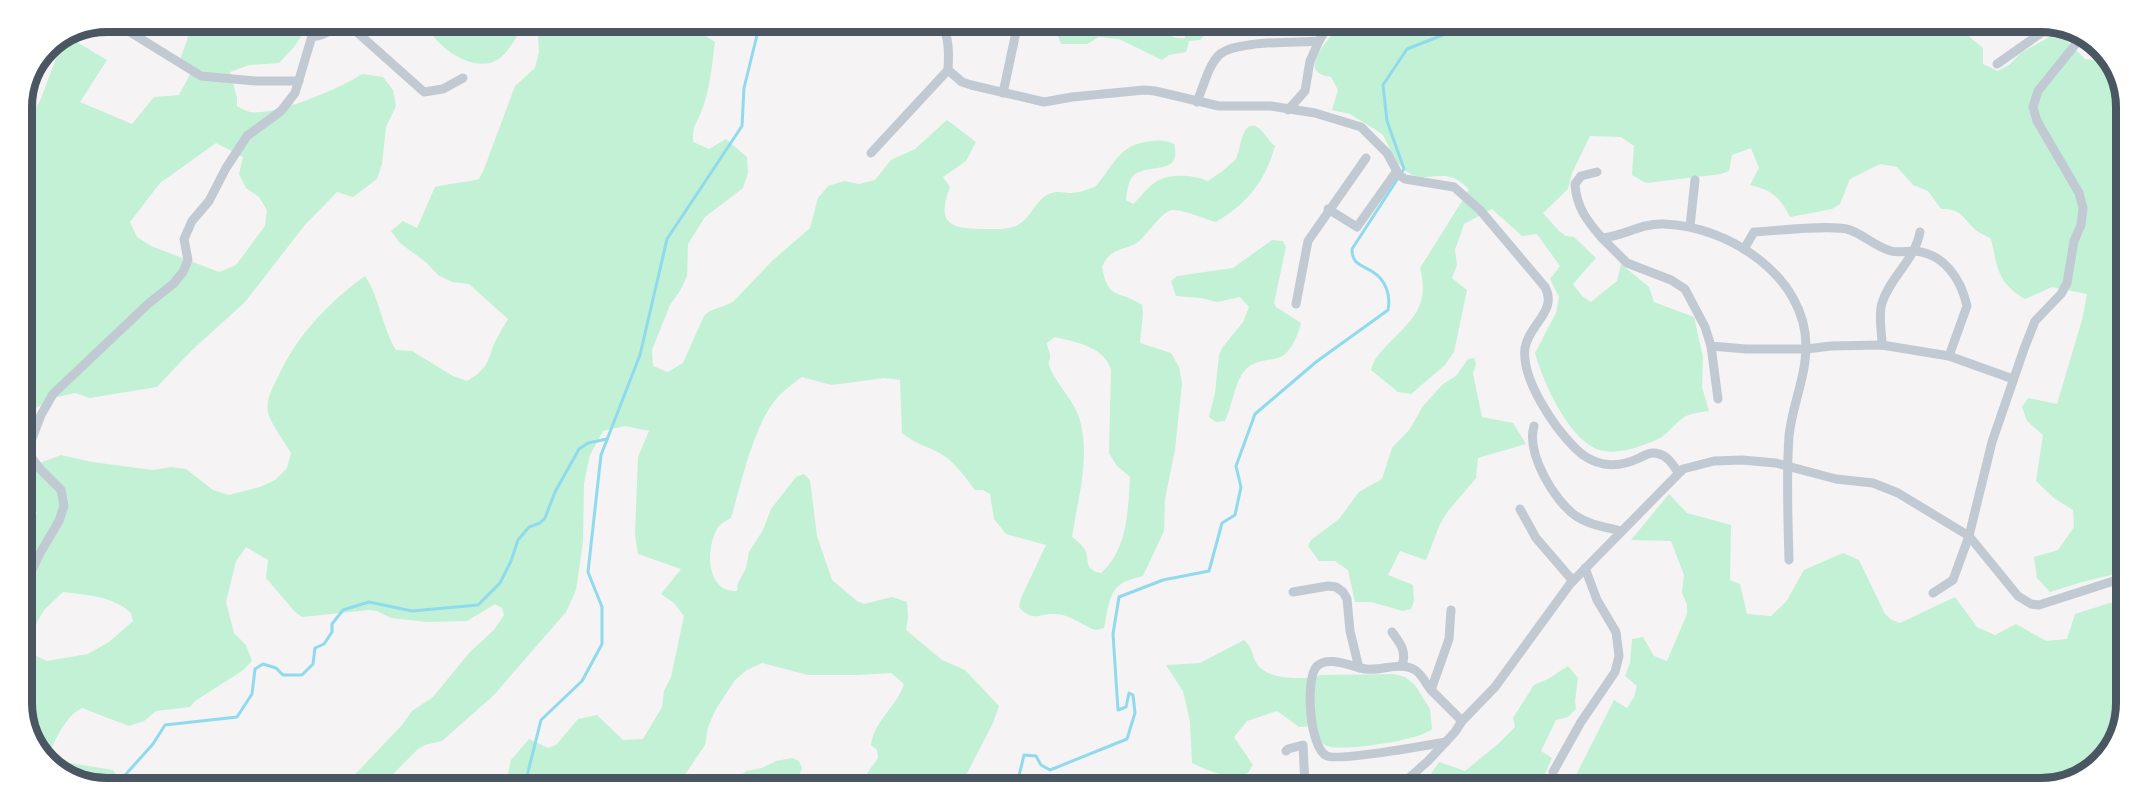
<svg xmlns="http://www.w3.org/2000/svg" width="2148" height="809" font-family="Signika,sans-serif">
<rect width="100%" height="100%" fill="#f5f3f3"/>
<g fill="#c3f1d5" fill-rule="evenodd">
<path d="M177 21H311L294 47 279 63 249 65 230 72 237 98V106C241 108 246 111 250 112 276 116 341 88 362 74L383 77 393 90 396 106 386 127 382 164 377 179 353 197 337 192 304 226 245 302 191 351 157 387 90 398 75 393 58 397 21 415V365L24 362V343H21V161C32 151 37 122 35 108L40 101 60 48 70 38 107 60 80 102 132 124 154 97 179 95 194 67 180 60 188 37ZM216 143 243 157 239 174 246 188 259 197 267 210 265 226 236 265 219 272 151 246 137 237 130 222 160 183Z"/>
<path d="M425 22H703L701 33 715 42C712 65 710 91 701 112 695 128 693 123 693 142L709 149 726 139 747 157 748 173 743 188 705 217 688 244 687 276 680 291 670 305 652 350 653 366 668 372 683 363 704 316C712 307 724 308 734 301L773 260 810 228 818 198 828 186 844 181 859 184 875 180 891 160 915 149 947 120 976 142 966 161 943 177 950 187C936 224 950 229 984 229 995 229 1006 230 1016 226 1031 219 1035 200 1049 194 1058 190 1063 193 1072 193 1079 193 1088 189 1095 187 1115 165 1117 145 1151 141 1160 140 1166 140 1174 144 1183 178 1146 161 1132 177 1128 182 1127 193 1126 200L1133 204C1141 197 1148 186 1157 181 1171 173 1194 175 1208 181 1217 175 1227 168 1235 160 1241 154 1240 122 1255 126 1263 129 1268 141 1275 146 1265 182 1247 203 1216 222 1206 219 1181 209 1172 210 1162 211 1147 235 1138 242 1123 252 1111 246 1102 267 1108 301 1118 289 1142 305L1143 313 1140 343 1171 353 1179 367 1182 383 1175 450 1165 499 1164 531 1143 576C1136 578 1127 580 1121 584 1108 592 1107 615 1104 628L1096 630C1082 626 1071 614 1055 614 1039 613 1033 623 1019 607L1021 598 1046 545 1006 534 994 519 990 494 983 490H975C965 477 955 462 941 454 926 445 916 445 902 433L900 380 885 378 831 385 802 377C794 383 784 390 777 398 754 424 741 484 731 518 727 520 722 523 719 526 705 545 705 593 737 591L738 583 746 568 749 552 763 530 771 509 796 477 804 474 810 480 817 536 832 580 857 601 864 604 892 597 907 602 908 617 906 630 942 660 965 670 999 706 993 723 961 785H859L878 758 877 750 871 745C874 721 897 706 904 684L891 673 858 675H808L762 663 747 670 735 680 716 709 708 727 705 745 678 785 506 784 511 760 529 739 548 748 556 745 578 719 597 715 623 740 643 739 662 707 664 691 671 677 684 616 674 603 661 594 681 569 638 554 635 535 638 457 649 431 625 426 603 431 590 455 584 483 583 542 576 590 566 612 494 695 442 741 425 745 418 749 394 773 386 784H346L402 725 412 711 433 697 470 652 494 630 504 615 502 608 495 604 467 621 427 622 391 618 377 611 369 610 302 617 295 612 266 578 268 560 246 547 236 561 226 602 234 633 246 645 252 661 242 671 195 701 190 707 156 711 144 721 129 726 82 708C66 716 58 735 50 751L70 763 113 770 121 783H78L38 754 21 709V653L32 654 47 661 88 654 109 642 133 621 131 613C113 596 87 595 63 592L44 610 32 631 21 634V545L37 513 29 499 21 495V470L61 455 92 462 153 470 171 467 186 469 213 490 229 495 260 487 275 480 287 468 291 453C285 442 270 423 268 412 266 399 272 389 278 377 297 335 328 303 365 276 380 299 382 327 396 350L412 351 453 376 467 381C486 370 487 364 494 344 498 336 503 327 508 319L469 284 452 282 438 275 427 263 400 243 391 231 403 221 417 228 435 187C450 183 464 183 479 179L484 169 515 86 535 68 539 52 538 34 520 32C514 40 508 52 500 58 475 77 433 45 425 22ZM1055 337C1076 342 1105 347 1111 370L1109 453 1117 466 1130 477C1128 510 1128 549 1101 573 1081 569 1092 558 1083 547 1080 543 1076 540 1072 537 1078 498 1091 456 1079 417 1073 399 1053 380 1049 365 1048 357 1050 364 1050 356 1050 351 1047 348 1047 343Z"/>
<path d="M1063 23 1170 24 1163 26C1166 37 1176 39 1185 38L1182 24H1202L1203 37 1200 40 1189 41 1186 52 1169 55 1162 60 1119 39 1099 37 1087 44H1061L1058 36Z"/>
<path d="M1341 24 1966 25 1967 35 1983 48V64L1998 71 2009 65 2021 53 2058 32 2085 59 2106 62 2111 59 2127 100 2123 572 2082 582 2050 592 2037 578 2034 557 2058 550 2074 527 2073 510 2054 498 2036 481 2043 435 2027 421 2022 407 2028 398 2057 404 2082 320 2087 294 2052 287 2025 299C1997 282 1998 269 1991 239 1987 236 1981 234 1977 231 1963 220 1963 208 1941 209L1928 191 1913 185 1897 167 1880 164 1850 179 1840 204 1832 209 1790 217C1779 196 1773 191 1750 185L1759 168 1751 148 1732 155 1729 171 1721 174 1646 183 1632 175 1634 146 1621 137 1590 136 1572 173 1568 189 1543 213 1559 231 1566 236 1574 237 1596 258 1573 284 1582 296 1591 302 1617 281 1621 264 1649 287 1654 302 1694 317 1703 357 1702 387 1709 411C1702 412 1693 413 1686 416 1676 421 1669 434 1658 439 1642 446 1622 454 1604 451 1571 446 1543 382 1535 353L1556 313 1559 297 1550 279 1560 266 1537 234 1522 236 1492 209 1464 224 1455 250 1457 265 1452 278 1467 290 1454 352 1445 365 1411 394 1398 392 1371 370C1374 358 1380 353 1388 344 1413 319 1430 305 1420 268L1469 190C1447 163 1427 186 1407 172 1395 163 1390 148 1383 135L1379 132 1350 114 1332 110 1338 90 1331 77C1293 71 1331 39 1341 24Z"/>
<path d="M1272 240 1283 241 1286 247 1274 303 1276 307 1301 323C1298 335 1291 354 1278 358 1267 361 1257 360 1247 368 1234 381 1233 405 1225 421L1216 422 1209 417 1215 393 1219 355 1222 348 1243 322 1249 307 1240 297 1217 302 1201 298 1176 296 1171 281 1177 276 1233 268Z"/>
<polygon points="1474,358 1476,364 1473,374 1482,417 1513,423 1526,444 1478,458 1476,478 1448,511 1440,524 1426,560 1400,551 1388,575 1413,585 1414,601 1411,609 1403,611 1371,602 1355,602 1348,570 1335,561 1319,561 1308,546 1311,540 1339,519 1359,492 1382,479 1392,448 1410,429 1423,406 1443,384 1456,376 1468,359"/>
<polygon points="1669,494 1687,513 1731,525 1730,580 1740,584 1747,614 1771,616 1786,602 1804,570 1843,553 1859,560 1885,614 1892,620 1900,623 1955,597 1977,627 1995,635 2016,624 2046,641 2067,639 2075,614 2110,603 2123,603 2122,731 2093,771 2042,788 1570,787 1614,700 1627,708 1634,697 1637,686 1625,676 1630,663 1632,639 1643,637 1654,656 1667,661 1687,614 1687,605 1682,593 1684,575 1671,541 1631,540"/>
<path d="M1244 640C1254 650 1251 654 1257 664 1268 680 1297 678 1314 678L1320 675 1393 674 1405 677 1415 685 1430 709 1432 729C1422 740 1342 752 1327 746 1326 746 1320 741 1319 741L1317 726 1299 727 1277 711 1247 721 1234 737 1253 765 1248 773C1228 780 1211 772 1192 763L1190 722 1183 691 1166 665 1200 663Z"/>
<polygon points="1568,666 1578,678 1575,701 1576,709 1568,717 1556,720 1541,751 1552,758 1543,778 1566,787 1422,787 1439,762 1465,771 1498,744 1515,727 1513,718 1534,685 1548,679"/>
<polygon points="792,758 799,761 802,768 796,785 730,785 746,771 762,768 776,761"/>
</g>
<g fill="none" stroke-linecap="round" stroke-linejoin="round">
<g stroke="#90daee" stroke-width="3">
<polyline points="118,783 153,744 165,725 237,717 252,694 255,669 263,664 276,668 283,675 302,675 313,664 315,648 324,644 332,632 332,624 343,610 369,602 412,611 478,605 500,583 511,561 518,540 529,527 540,523 545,518 555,492 579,449 588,443 607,439"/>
<polyline points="525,784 541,720 582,681 602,644 602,607 588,572 601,455 640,355 667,239 742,126 744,88 760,23"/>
<path d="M1013 786 1018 780 1024 755 1036 756 1041 765 1050 770 1127 739 1135 713 1133 695 1129 693 1126 707 1118 710 1113 634 1119 597 1163 580 1209 571 1222 523 1235 515 1241 487 1236 466 1255 414 1316 362 1388 310C1391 296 1386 280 1373 272 1362 265 1352 265 1352 249L1404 169 1387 121 1383 85 1407 49 1471 24"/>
</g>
<g stroke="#c1cad2" stroke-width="9">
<polyline points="112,21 201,76 255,81 299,81"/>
<path d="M942 23C949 39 949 52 948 70L962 82 971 85 1044 102 1072 97 1144 90 1155 91 1219 106H1271L1315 113 1361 127 1387 153 1399 175 1405 179 1454 187 1480 210 1545 287C1558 311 1529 324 1525 348 1521 379 1554 427 1575 448 1593 466 1615 469 1637 459 1645 455 1651 451 1659 454 1668 456 1673 465 1678 472"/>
<path d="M312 36C327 38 335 22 350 26L424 92 443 89 463 78"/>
<polyline points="1997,64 2051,26"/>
<polyline points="1003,93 1018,23"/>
<path d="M1197 102C1203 88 1208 66 1219 55 1234 40 1298 43 1319 41L1329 24"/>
<polyline points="1288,110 1305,91 1310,61 1319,41"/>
<polyline points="871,153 948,70"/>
<path d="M1597 172 1581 176 1575 184C1576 207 1588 222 1602 238 1625 236 1640 223 1664 224 1728 226 1806 276 1806 346 1806 377 1792 406 1789 436 1786 477 1788 518 1789 560"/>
<polyline points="1328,209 1357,227 1396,172"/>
<polyline points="1690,226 1695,180"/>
<polyline points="1602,238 1627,263 1671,280 1685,289 1705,327 1711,346 1746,349 1806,349 1831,346 1882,345 1949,356 2013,379"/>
<path d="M1744 249 1754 232C1774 231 1834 224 1850 230 1864 235 1876 247 1891 251 1898 253 1906 251 1914 251 1944 253 1961 279 1967 306L1949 356"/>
<polyline points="1296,304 1308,241 1366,158"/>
<path d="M1882 345C1882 332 1878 316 1882 303 1890 277 1915 260 1920 232"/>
<polyline points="1711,346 1718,399"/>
<path d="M1534 426C1526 453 1554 501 1576 516 1589 525 1606 527 1621 531"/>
<polyline points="1520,509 1536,538 1573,581"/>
<polyline points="1969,536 2018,596 2031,604 2039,605 2123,578"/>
<polyline points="1293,592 1328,586 1336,587 1343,592 1347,599 1350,631 1359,668"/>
<polyline points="21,593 39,555 59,521 64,506 61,490 40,469 31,457 30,444 41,415 53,394 148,304 173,284 183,272 188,260 184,239 192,221 209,201 226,168 247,136 281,111 295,93 312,36 320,22"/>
<polyline points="1933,593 1953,580 1969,536"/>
<path d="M1392 632C1400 643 1407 651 1402 665"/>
<polyline points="1431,690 1449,639 1451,610"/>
<path d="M1446 742C1429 745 1338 761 1327 756 1309 748 1305 678 1317 666 1329 655 1352 667 1366 669 1382 671 1400 661 1415 670 1423 675 1426 685 1432 691 1442 701 1452 711 1462 721"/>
<polyline points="1286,751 1288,749 1303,745 1305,786"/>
<polyline points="1553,772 1581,722 1615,672 1619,656 1616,632 1597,600 1585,568"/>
<polyline points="1400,786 1428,761 1455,732 1462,721 1495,687 1570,584 1683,469 1714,461 1742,460 1776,463 1836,479 1873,483 1898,493 1969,536 1992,442 2024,349 2035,321 2061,294 2067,283 2074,241 2081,225 2083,208 2079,193 2037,121 2033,107 2038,91 2083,35"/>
</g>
</g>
<path d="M0 0H2148V809H0ZM107 32H2041A75 75 0 0 1 2116 107V703A75 75 0 0 1 2041 778H107A75 75 0 0 1 32 703V107A75 75 0 0 1 107 32Z" fill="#fff" fill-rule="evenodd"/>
<path fill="none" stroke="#4a5661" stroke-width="8" d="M107 32H2041A75 75 0 0 1 2116 107V703A75 75 0 0 1 2041 778H107A75 75 0 0 1 32 703V107A75 75 0 0 1 107 32Z"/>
</svg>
